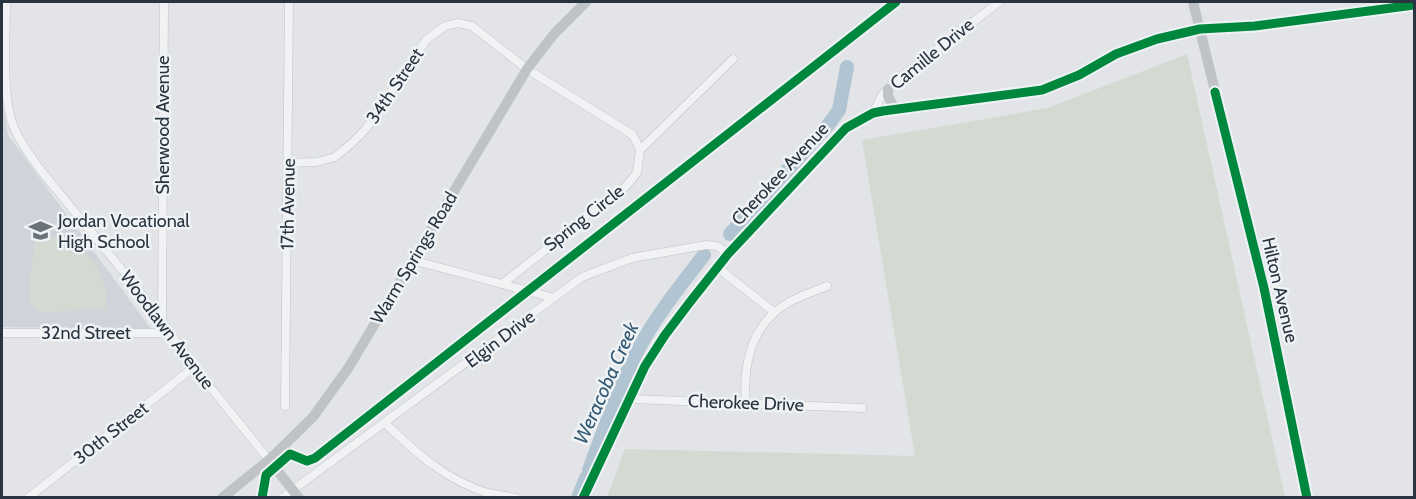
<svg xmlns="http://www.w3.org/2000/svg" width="1416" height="499" font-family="Cabin,sans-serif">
<rect width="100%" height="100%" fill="#e2e4e7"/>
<polygon fill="#d0d4da" points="2,98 8,135 151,329 2,327"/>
<g fill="#d4dad2">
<polygon points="1187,54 1285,497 607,497 625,449 915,456 862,140 1048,108"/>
<path d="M36 236C43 236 52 236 60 238 90 248 109 277 106 308L40 313 31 304V269Z"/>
</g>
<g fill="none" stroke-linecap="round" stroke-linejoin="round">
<g stroke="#b0c4d1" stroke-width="14">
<polyline points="730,234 829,124 839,110 847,67"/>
<path d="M589 470C604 430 618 388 638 350 656 316 680 286 704 255"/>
<polyline points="578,498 586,478"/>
</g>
<defs>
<g id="street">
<path d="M6 2C6 37 2 85 11 119 16 137 29 153 39 168L127 276 162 321 194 367 269 460"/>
<polyline points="873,113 882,95 897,80 999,2"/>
<polyline points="640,150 733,59"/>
<polyline points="288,163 317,162 335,157 352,143 365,130 426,40 445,26 458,23 472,26 527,69 633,135 640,150 637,173 621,192 589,213 566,234 502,284 412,260"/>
<polyline points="718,268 774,312"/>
<polyline points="502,284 554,298"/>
<polyline points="162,321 164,2"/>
<polyline points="2,333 170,333"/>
<polyline points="631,399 862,408"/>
<path d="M746 403C743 371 749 335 774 313 787 300 810 293 827 286"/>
<polyline points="285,406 289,2"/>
<path d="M385 423C415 452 447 481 488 493 497 495 507 496 516 498"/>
<polyline points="28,498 194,367"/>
<polyline points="282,498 582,277 632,258 706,245 717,246 728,254"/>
</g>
</defs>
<use href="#street" stroke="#c0c2c5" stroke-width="9"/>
<use href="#street" stroke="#f1f2f3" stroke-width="8"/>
<g stroke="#bfc3c6" stroke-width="10">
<polyline points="1193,2 1264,288 1307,498"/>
<polyline points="888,89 888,96 895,109"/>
<polyline points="269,460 299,498"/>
<polyline points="222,498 269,460 313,417 349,367 527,69 554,34 586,2"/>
<polyline points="583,498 645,366 665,335 690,302 728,254 846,128 873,113 883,111 1042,90 1079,75 1116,54 1157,39 1200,29 1255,26 1414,5"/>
</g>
<defs>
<g id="cycleway">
<polyline points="1215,92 1264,288 1307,498"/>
<polyline points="262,498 266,475 290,454 307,461 315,458 896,2"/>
<polyline points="583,498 645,366 665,335 690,302 728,254 846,128 873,113 883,111 1042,90 1079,75 1116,54 1157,39 1200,29 1255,26 1414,5"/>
</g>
</defs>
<use href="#cycleway" stroke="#eff3f6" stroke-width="13"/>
<use href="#cycleway" stroke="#00873e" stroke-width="9"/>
</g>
<defs>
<symbol id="school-bare" viewBox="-9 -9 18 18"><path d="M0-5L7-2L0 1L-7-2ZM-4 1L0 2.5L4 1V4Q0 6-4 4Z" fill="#6a727a" stroke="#eff3f6" stroke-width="2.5" paint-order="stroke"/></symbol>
</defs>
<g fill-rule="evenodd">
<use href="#school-bare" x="24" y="214" width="33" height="33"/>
</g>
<g text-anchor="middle" stroke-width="5" stroke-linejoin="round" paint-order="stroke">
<g font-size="18" fill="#293440" stroke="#eff3f6">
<text transform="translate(932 54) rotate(-39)" y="6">Camille Drive</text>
<text transform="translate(395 86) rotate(-56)" y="6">34th Street</text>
<text transform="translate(163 125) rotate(-90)" y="6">Sherwood Avenue</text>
<text transform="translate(780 174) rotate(-47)" y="6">Cherokee Avenue</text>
<text transform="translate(288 204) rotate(-89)" y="6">17th Avenue</text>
<text transform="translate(584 218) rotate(-38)" y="6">Spring Circle</text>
<text transform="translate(414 258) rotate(-59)" y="6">Warm Springs Road</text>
<text transform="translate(1280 290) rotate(77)" y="6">Hilton Avenue</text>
<text transform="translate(167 330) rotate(53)" y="6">Woodlawn Avenue</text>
<text x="86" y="339">32nd Street</text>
<text transform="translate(500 339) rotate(-37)" y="6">Elgin Drive</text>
<text transform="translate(746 403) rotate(2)" y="6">Cherokee Drive</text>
<text transform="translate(111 433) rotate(-38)" y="6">30th Street</text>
</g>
<g font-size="18" fill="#293440" stroke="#eff3f6" text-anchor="start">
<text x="58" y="227">Jordan Vocational<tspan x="58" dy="21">High School</tspan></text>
</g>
<g font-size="20" font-style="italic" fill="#335973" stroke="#eff3f6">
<text transform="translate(606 383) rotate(-66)" y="7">Weracoba Creek</text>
</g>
</g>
<rect width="1416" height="499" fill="none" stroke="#293440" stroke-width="6"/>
</svg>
